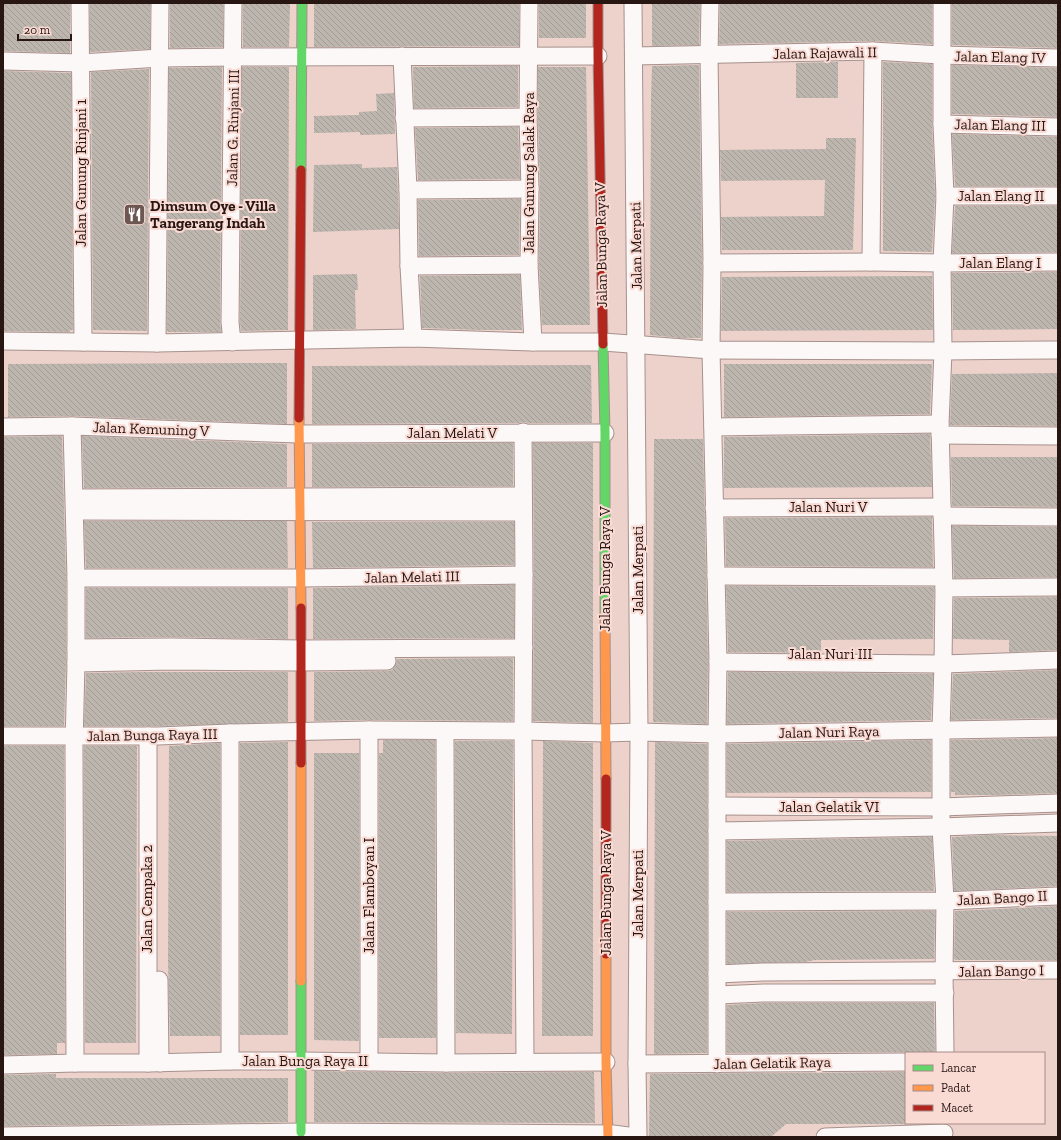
<svg xmlns="http://www.w3.org/2000/svg" width="1061" height="1140" font-family="'Zilla Slab',serif">
<defs>
<pattern id="building-back-hatch" width="6" height="6" patternUnits="userSpaceOnUse"><rect width="6" height="6" fill="#bcb6ae"/><path d="M-1 5l2 2M0 0l6 6M5-1l2 2" fill="none" stroke="#a29c95"/></pattern>
</defs>
<rect width="100%" height="100%" fill="#edd1cb"/>
<g fill="url(#building-back-hatch)">
<polygon points="3,3 70,3 70,53 3,51"/>
<polygon points="90,3 150,3 150,49 90,52"/>
<polygon points="170,3 223,3 223,47 170,48"/>
<polygon points="243,3 290,3 289,47 243,47"/>
<polygon points="314,3 519,3 519,46 314,47"/>
<rect x="539" y="3" width="47" height="35"/>
<polygon points="652,3 700,3 699,45 652,46"/>
<polygon points="720,3 932,3 932,44 873,41 719,44"/>
<polygon points="952,3 1058,3 1058,48 952,45"/>
<polygon points="838,62 838,98 796,98 796,63"/>
<polygon points="883,62 932,64 932,124 935,196 932,252 883,251"/>
<polygon points="699,65 702,263 701,338 680,338 650,335 651,98 652,66"/>
<polygon points="952,65 1058,68 1058,117 952,114"/>
<polygon points="518,66 518,107 414,108 413,67"/>
<polygon points="222,67 220,322 221,332 169,332 167,331 169,68"/>
<polygon points="242,67 289,67 288,330 241,331 240,322"/>
<polygon points="538,67 586,67 590,325 542,325 539,265 540,189 538,117"/>
<polygon points="149,69 147,331 93,330 91,72"/>
<polygon points="3,71 71,73 73,330 70,330 70,332 3,331"/>
<polygon points="394,93 395,134 360,135 360,132 314,133 314,116 359,115 359,112 377,111 376,94"/>
<polygon points="518,127 520,179 418,180 415,128"/>
<polygon points="952,134 1058,137 1058,186 955,186"/>
<polygon points="826,138 856,138 853,250 722,250 721,217 824,216 825,180 721,181 720,150 826,149"/>
<polygon points="362,164 362,168 397,167 399,229 313,232 314,165"/>
<polygon points="520,199 519,255 419,256 418,200"/>
<polygon points="955,206 1058,206 1058,252 952,253"/>
<polygon points="1058,272 1058,329 953,330 952,273"/>
<polygon points="357,274 358,290 355,290 356,329 313,330 313,275"/>
<polygon points="520,275 522,330 478,330 422,328 420,276"/>
<polygon points="932,276 933,330 721,331 722,277"/>
<polygon points="283,363 287,363 287,424 72,416 8,417 8,364"/>
<polygon points="724,364 932,364 930,414 724,417"/>
<polygon points="585,365 591,365 592,423 528,423 523,422 518,423 312,424 312,366"/>
<polygon points="1058,373 1058,426 950,425 952,374"/>
<polygon points="930,434 932,487 724,488 724,437"/>
<polygon points="62,436 66,578 66,663 64,726 3,726 3,437"/>
<polygon points="82,436 287,444 287,487 84,488"/>
<polygon points="654,439 703,439 708,662 707,724 653,722"/>
<polygon points="513,443 513,486 312,487 312,444"/>
<polygon points="533,443 593,443 593,723 533,721 534,575"/>
<polygon points="951,457 1058,457 1058,507 952,506"/>
<polygon points="932,517 933,567 726,566 725,518"/>
<polygon points="84,521 287,521 288,568 86,568"/>
<polygon points="312,522 514,522 514,565 313,568"/>
<polygon points="952,526 1058,527 1058,577 954,578"/>
<polygon points="514,585 514,638 313,639 313,588"/>
<polygon points="726,586 934,587 933,639 821,640 821,653 728,652"/>
<polygon points="86,588 288,588 288,639 171,637 86,638"/>
<polygon points="1058,597 1058,650 1009,652 1009,640 953,639 954,598"/>
<polygon points="513,658 513,721 369,720 314,721 314,672 388,671 392,670 395,666 397,661 396,659"/>
<polygon points="1058,670 1058,718 951,720 953,674"/>
<polygon points="143,672 288,672 288,722 159,726 84,726 86,673"/>
<polygon points="728,672 933,674 931,720 727,724"/>
<polygon points="1058,738 1058,793 997,795 955,795 955,792 951,792 951,740"/>
<polygon points="383,740 435,740 436,1038 379,1038 379,753 383,753"/>
<polygon points="931,740 931,792 727,793 727,744"/>
<polygon points="455,741 513,741 512,1034 456,1033"/>
<polygon points="543,741 593,743 593,1036 542,1036"/>
<polygon points="288,742 288,1035 240,1035 240,743"/>
<polygon points="655,742 707,744 707,1053 654,1054"/>
<polygon points="220,743 220,1036 170,1036 168,961 169,746"/>
<polygon points="3,746 64,746 65,1043 57,1043 57,1054 3,1055"/>
<polygon points="84,746 137,746 136,1043 85,1043"/>
<polygon points="314,753 359,753 359,1041 314,1040"/>
<polygon points="988,835 1058,836 1058,886 954,891 952,837"/>
<polygon points="932,837 934,891 727,892 727,841"/>
<polygon points="1058,906 1058,960 955,960 955,959 954,959 955,911"/>
<polygon points="935,911 934,959 815,960 805,962 727,964 727,912"/>
<polygon points="764,1003 934,1003 935,1052 727,1053 727,1005"/>
<polygon points="314,1071 446,1073 594,1072 595,1123 314,1122"/>
<polygon points="906,1072 906,1124 786,1124 771,1137 649,1137 650,1074"/>
<polygon points="56,1074 56,1078 288,1078 288,1122 3,1126 3,1075"/>
</g>
<g fill="none" stroke-linecap="round" stroke-linejoin="round">
<defs>
<g id="street">
<polyline points="80,3 83,342"/>
<polyline points="529,3 528,117 530,189 529,265 533,342"/>
<polyline points="633,3 639,732 637,1064 638,1137"/>
<polyline points="710,3 709,55 712,263 711,350 718,662 717,734 717,1064"/>
<polyline points="942,3 942,124 945,196 942,263 943,351 940,424 944,588 943,664 941,730 941,827 945,901 944,971 945,1053"/>
<polyline points="402,56 408,190 409,266 413,338"/>
<polyline points="634,56 873,51 941,55 1058,58"/>
<polyline points="3,61 81,63 160,58 234,57 598,56"/>
<polyline points="404,118 528,117"/>
<polyline points="942,124 1058,127"/>
<polyline points="408,190 530,189"/>
<polyline points="945,196 1058,196"/>
<polyline points="871,262 873,51"/>
<polyline points="712,263 871,262 942,263 1058,262"/>
<polyline points="409,266 529,265"/>
<polyline points="3,341 157,343 413,338 533,342 603,342 711,350 943,351 1058,350"/>
<polyline points="232,342 230,322 233,3"/>
<polyline points="157,343 160,3"/>
<polyline points="72,426 76,578 76,663 74,746 75,1063"/>
<polyline points="3,427 72,426 299,434 605,433"/>
<polyline points="713,427 940,424"/>
<polyline points="523,432 524,575 523,731 525,1062"/>
<polyline points="940,435 1058,436"/>
<polyline points="75,498 523,496"/>
<polyline points="714,508 942,507"/>
<polyline points="75,511 523,512"/>
<polyline points="942,516 1058,517"/>
<polyline points="716,576 943,577"/>
<polyline points="76,578 300,578 524,575"/>
<polyline points="944,588 1058,587"/>
<polyline points="76,648 171,647 301,649 524,648"/>
<polyline points="718,662 943,664 1058,660"/>
<polyline points="76,663 171,661 300,662 387,661"/>
<polyline points="445,731 446,1063"/>
<polyline points="230,733 230,1061"/>
<polyline points="3,736 158,736 230,733 369,730 523,731 605,733 639,732 717,734 1058,728"/>
<polyline points="148,736 148,1063"/>
<polyline points="717,806 941,807 1058,803"/>
<polyline points="717,831 941,827 1058,823"/>
<polyline points="717,902 945,901 1058,896"/>
<polyline points="717,974 763,972 1058,970"/>
<polyline points="159,980 160,1063"/>
<polyline points="718,995 764,993 945,993"/>
<polyline points="369,1062 369,730"/>
<polyline points="637,1064 906,1062"/>
<polyline points="3,1065 75,1063 148,1063 230,1061 300,1061 446,1063 606,1062"/>
<polyline points="3,1136 301,1132 613,1134 636,1137"/>
<polyline points="825,1137 944,1133"/>
</g>
<g id="fast">
<polyline points="301,170 302,3"/>
<polyline points="603,344 605,433 605,614"/>
<polyline points="301,981 301,1132"/>
</g>
<g id="slow">
<polyline points="299,418 301,608"/>
<polyline points="605,614 606,779"/>
<polyline points="301,763 301,981"/>
<polyline points="606,954 606,1062 608,1137"/>
</g>
<g id="jam">
<polyline points="598,3 598,56 603,344"/>
<polyline points="299,418 301,170"/>
<polyline points="301,608 301,763"/>
<polyline points="606,779 606,954"/>
</g>
</defs>
<use href="#street" stroke="#a6918d" stroke-width="19"/>
<use href="#fast" stroke="#a6918d" stroke-width="11"/>
<use href="#slow" stroke="#a6918d" stroke-width="11"/>
<use href="#jam" stroke="#a6918d" stroke-width="11"/>
<use href="#street" stroke="#fcf8f7" stroke-width="17"/>
<use href="#fast" stroke="#63d668" stroke-width="9"/>
<use href="#slow" stroke="#ff974d" stroke-width="9"/>
<use href="#jam" stroke="#b3261e" stroke-width="9"/>
</g>
<defs>
<symbol id="restaurant-square" viewBox="-11 -11 22 22"><rect x="-9" y="-9" width="18" height="18" rx="4" fill="#6d5753" stroke="#fadbd4"/><path d="M-5-6h1v4h1v-4h1v4h1v-4h1v5L-1.5 .5V6h-2V.5L-5-1ZM5-6V6H3V1.5H1.5Q1.5-4 5-6Z" fill="#fff"/></symbol>
</defs>
<g fill-rule="evenodd">
<use href="#restaurant-square" x="122" y="202" width="25" height="25"/>
</g>
<g text-anchor="middle" stroke-width="4" stroke-linejoin="round" paint-order="stroke">
<g font-size="15" fill="#281613" stroke="#fadbd4">
<text transform="translate(825 53) rotate(-1)" y="5">Jalan Rajawali II</text>
<text transform="translate(1000 57) rotate(1)" y="5">Jalan Elang IV</text>
<text transform="translate(1000 125) rotate(1)" y="5">Jalan Elang III</text>
<text transform="translate(233 128) rotate(-89)" y="5">Jalan G. Rinjani III</text>
<text transform="translate(81 173) rotate(-90)" y="5">Jalan Gunung Rinjani 1</text>
<text transform="translate(529 173) rotate(-90)" y="5">Jalan Gunung Salak Raya</text>
<text x="1001" y="201">Jalan Elang II</text>
<text transform="translate(601 245) rotate(-91)" y="5">Jalan Bunga Raya V</text>
<text transform="translate(636 246) rotate(-91)" y="5">Jalan Merpati</text>
<text x="1000" y="268">Jalan Elang I</text>
<text transform="translate(151 429) rotate(2)" y="5">Jalan Kemuning V</text>
<text x="452" y="438">Jalan Melati V</text>
<text x="828" y="512">Jalan Nuri V</text>
<text transform="translate(605 569) rotate(-90)" y="5">Jalan Bunga Raya V</text>
<text transform="translate(638 570) rotate(-90)" y="5">Jalan Merpati</text>
<text transform="translate(412 577) rotate(-1)" y="5">Jalan Melati III</text>
<text x="830" y="659">Jalan Nuri III</text>
<text transform="translate(829 732) rotate(-1)" y="5">Jalan Nuri Raya</text>
<text transform="translate(152 735) rotate(-1)" y="5">Jalan Bunga Raya III</text>
<text x="829" y="812">Jalan Gelatik VI</text>
<text transform="translate(606 893) rotate(-90)" y="5">Jalan Bunga Raya V</text>
<text transform="translate(638 894) rotate(-90)" y="5">Jalan Merpati</text>
<text transform="translate(369 896) rotate(-90)" y="5">Jalan Flamboyan I</text>
<text transform="translate(1002 898) rotate(-3)" y="5">Jalan Bango II</text>
<text transform="translate(147 899) rotate(-90)" y="5">Jalan Cempaka 2</text>
<text transform="translate(1001 971) rotate(-1)" y="5">Jalan Bango I</text>
<text x="305" y="1066">Jalan Bunga Raya II</text>
<text transform="translate(772 1063) rotate(-1)" y="5">Jalan Gelatik Raya</text>
</g>
<g font-size="15" font-weight="bold" fill="#281613" stroke="#fadbd4" text-anchor="start">
<text x="150" y="211">Dimsum Oye - Villa<tspan x="150" dy="17">Tangerang Indah</tspan></text>
</g>
</g>
<rect width="1061" height="1140" fill="none" stroke="#281613" stroke-width="8"/>
<rect x="905" y="1052" width="140" height="72" fill="#fadbd4" stroke="#a68c87"/>
<rect x="913" y="1065" width="20" height="6" fill="#63d668" stroke="#a68c87"/>
<text x="941" y="1072" font-size="12" fill="#281613">Lancar</text>
<rect x="913" y="1085" width="20" height="6" fill="#ff974d" stroke="#a68c87"/>
<text x="941" y="1092" font-size="12" fill="#281613">Padat</text>
<rect x="913" y="1105" width="20" height="6" fill="#b3261e" stroke="#a68c87"/>
<text x="941" y="1112" font-size="12" fill="#281613">Macet</text>
<path d="M18 34v6h53v-6" fill="none" stroke="#281613" stroke-width="2"/>
<text x="24" y="34" font-size="12" fill="#281613" stroke="#fadbd4" stroke-width="3" paint-order="stroke">20 m</text>
</svg>
